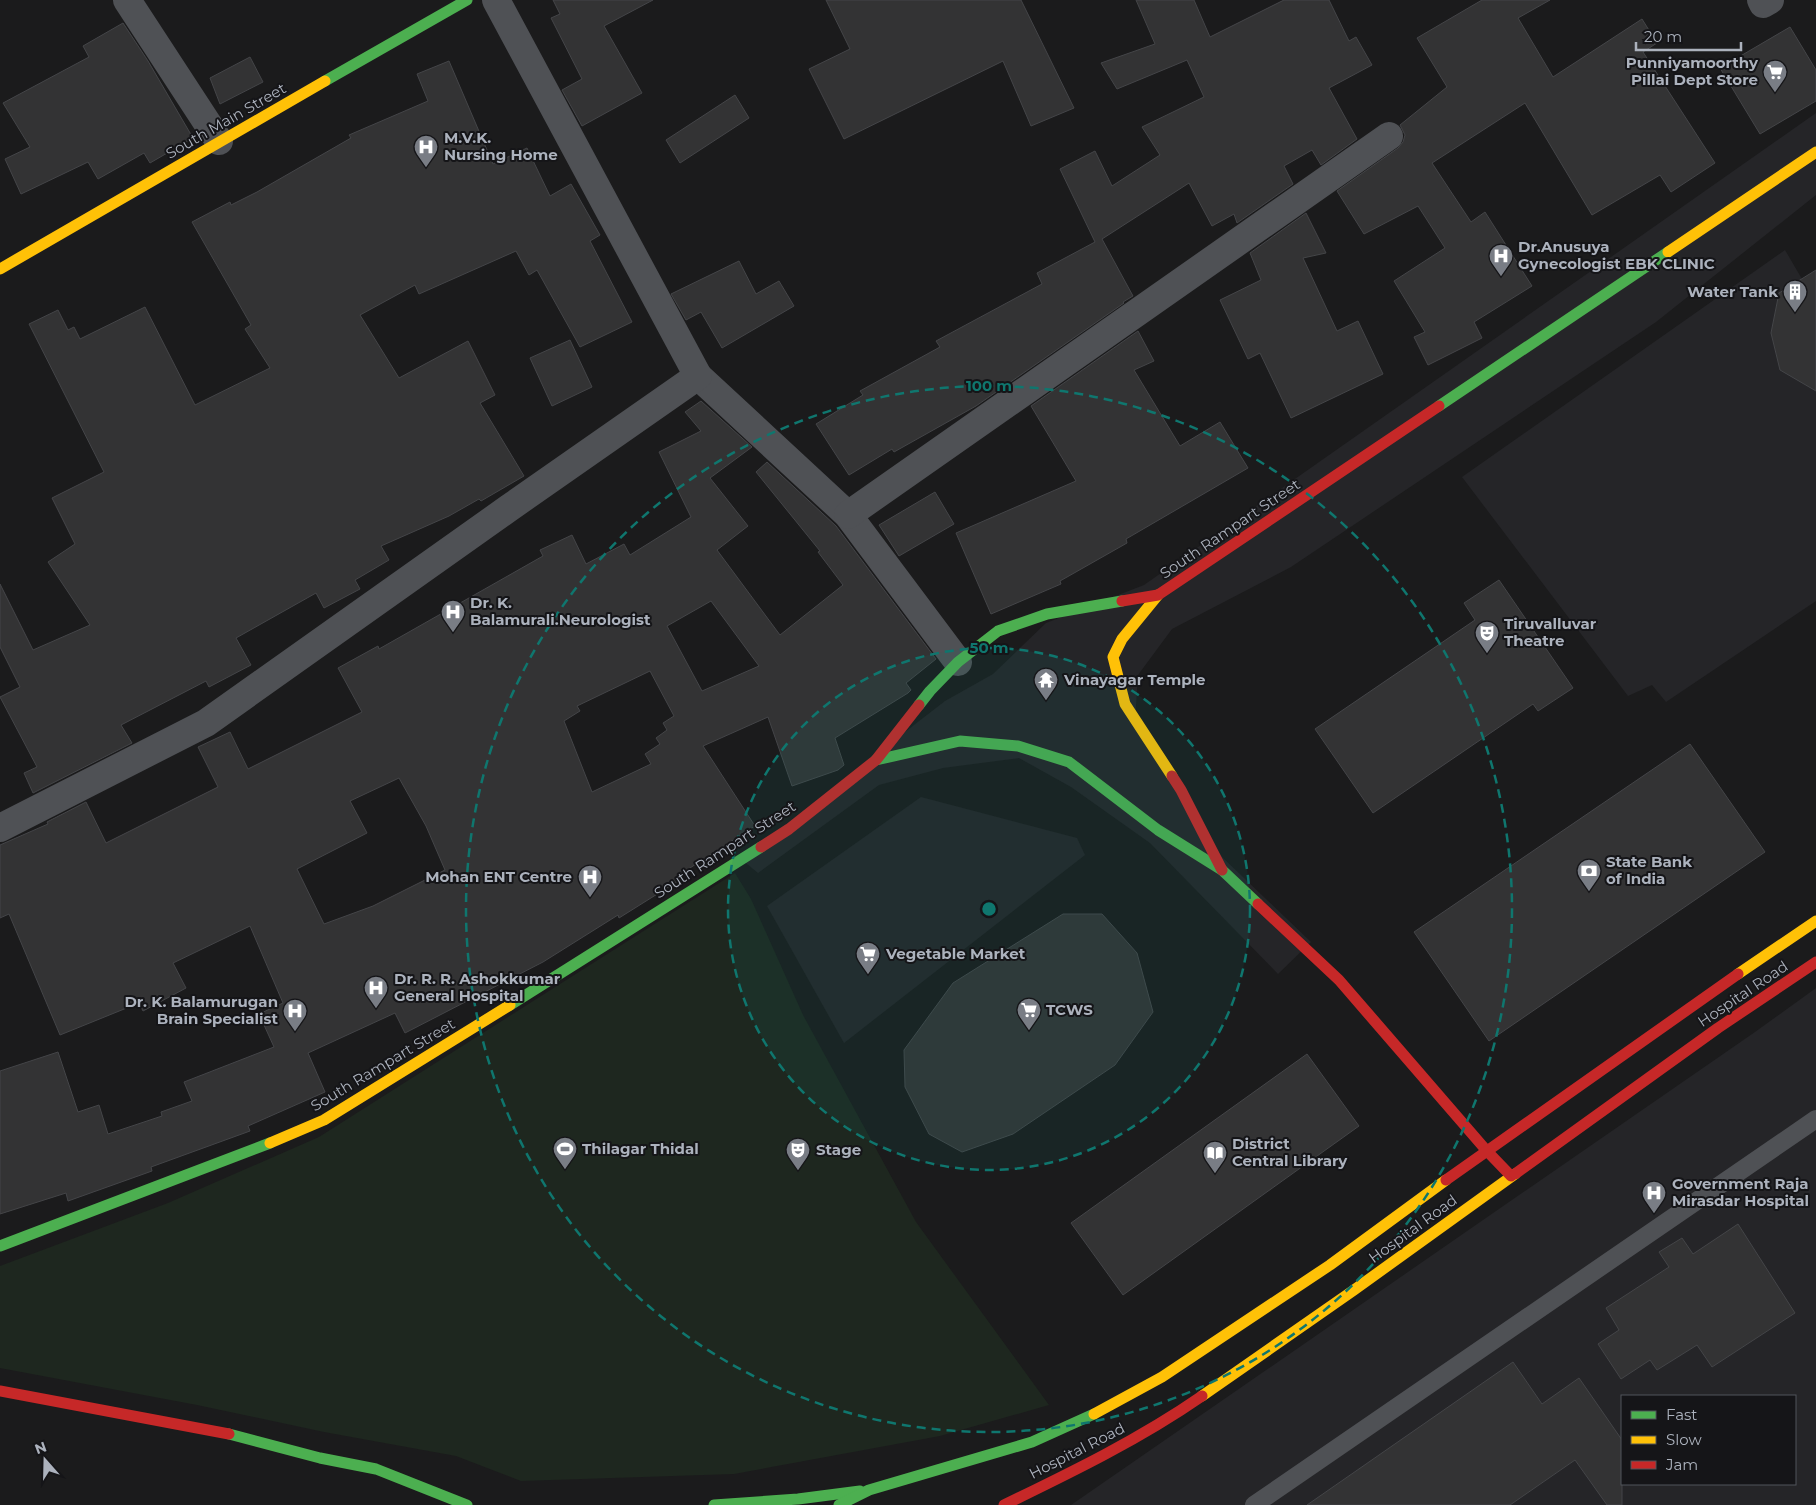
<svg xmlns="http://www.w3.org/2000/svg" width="1816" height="1505" font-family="Montserrat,sans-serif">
<rect width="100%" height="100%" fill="#1b1b1c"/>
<g fill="#252528" fill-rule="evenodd">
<polygon points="1816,113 1816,195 1656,322 1291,567 1172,629 1138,675 1135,721 1222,857 1311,942 1278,974 1150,843 1071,787 1019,758 943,768 879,785 758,873 741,859 945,701 993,674 1046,623 1144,585"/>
<polygon points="1785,250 1816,303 1816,601 1666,702 1652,685 1628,696 1462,477"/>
<polygon points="921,797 1077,838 1085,855 844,1043 767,906"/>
<path d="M1816 988V1505H1071L1755 1032ZM1622 1396H1795V1484H1622Z"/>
</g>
<polygon fill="#1e271f" points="735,873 751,899 803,1015 916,1222 1049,1405 940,1436 734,1474 521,1481 456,1456 324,1432 197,1405 0,1368 0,1266 168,1203 319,1137"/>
<g fill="#333334" stroke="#444548" fill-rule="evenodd">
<polygon points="553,0 653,0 604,26 642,93 582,126 562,90 582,79 551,18 560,14"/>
<polygon points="826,0 1021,0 1074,108 1031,126 1003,61 844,139 809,69 850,49"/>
<polygon points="1136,0 1194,0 1210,37 1284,0 1329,0 1349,41 1356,37 1372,65 1329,88 1357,139 1321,165 1312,150 1284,166 1293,184 1237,223 1234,214 1212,226 1189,183 1102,239 1133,296 1123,302 1124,303 976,406 894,452 892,449 849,475 816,424 863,395 860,391 940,347 936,341 1042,284 1037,273 1095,242 1060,169 1095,151 1112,186 1160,155 1142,127 1204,97 1187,60 1117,89 1101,63 1155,44"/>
<polygon points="1482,0 1550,0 1518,18 1553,77 1642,19 1657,43 1643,52 1715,163 1671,192 1660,175 1592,215 1525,103 1432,163 1471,222 1485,212 1532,286 1474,322 1482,338 1428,365 1414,337 1425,332 1394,281 1445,248 1418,206 1364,234 1337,191 1398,148 1403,142 1405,135 1400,125 1447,87 1417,38"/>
<polygon points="123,23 148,61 193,138 150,163 144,153 98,179 88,162 21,194 5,159 30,147 3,103 89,57 83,46"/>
<polygon points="1790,27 1816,70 1816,101 1760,134 1720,68"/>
<polygon points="250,57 263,82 220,104 210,78"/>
<polygon points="449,61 493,164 527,148 550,196 571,184 600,235 590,241 632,322 580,347 537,270 529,275 516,251 419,294 415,285 360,315 399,378 468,341 495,395 480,403 524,476 481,501 479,499 449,516 381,546 389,560 355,580 360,589 324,608 316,593 236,638 251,665 209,687 206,681 121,725 132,743 33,793 24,773 37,767 0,697 20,687 0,647 0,584 33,650 90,625 48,562 75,544 52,498 104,472 29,324 58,310 68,330 74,327 80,339 145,307 195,405 270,368 245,329 251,325 192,222 230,202 231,205 257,192 351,138 349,135 428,101 417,74"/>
<polygon points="735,95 749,118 680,163 666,140"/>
<polygon points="1306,213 1326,253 1303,258 1337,331 1358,321 1383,374 1291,418 1260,353 1248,359 1220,300 1261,280 1250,253"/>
<polygon points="739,261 756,294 779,281 794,306 722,348 701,312 686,320 671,294"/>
<polygon points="1816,270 1816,391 1780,370 1771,333 1779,293"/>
<polygon points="1138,331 1154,361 1134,370 1180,446 1220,422 1248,468 1126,539 1127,543 1060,581 1061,584 991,614 956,533 1076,481 1031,406"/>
<polygon points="570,340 592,387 552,406 530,358"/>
<path d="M701 401 752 447 710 478 748 526 717 550 780 635 843 585 818 552 820 551 756 472 767 462 836 526 936 659 906 683 911 690 908 693 835 738 844 765 838 770 792 786 768 717 703 746 755 826 676 877 678 881 619 918 618 915 543 962 405 1033 395 1013 308 1053 325 1092 248 1126 250 1131 151 1167 152 1171 68 1201 66 1193 0 1214V1071L58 1052 78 1112 99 1105 108 1134 162 1116 161 1112 192 1101 184 1082 274 1047 259 1014 283 1003 250 926 173 963 186 988 143 1011 139 1003 60 1035 9 914 0 918V845L48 824 47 822 86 802 106 843 218 787 198 747 230 732 248 769 362 712 338 668 378 646 379 649 543 556 540 550 572 535 586 564 624 544 630 555 691 517 659 452 701 431 685 412ZM711 601 759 666 702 691 667 626ZM650 671 674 716 663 723 667 730 656 738 660 744 645 754 651 764 592 792 564 721 580 711 577 706ZM399 778 426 826 445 870 373 906 324 924 297 869 367 833 350 801Z"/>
<polygon points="935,492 954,524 899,556 879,525"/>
<polygon points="1499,580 1573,688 1538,711 1533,704 1373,813 1315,729 1475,620 1464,603"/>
<polygon points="1690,744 1765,852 1489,1041 1414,932"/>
<polygon points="1063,914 1102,914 1137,953 1153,1012 1115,1065 1013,1134 962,1152 929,1134 905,1087 904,1050 953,983"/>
<polygon points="1307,1054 1359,1126 1123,1295 1071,1223"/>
<polygon points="1738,1224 1795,1313 1712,1367 1697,1345 1657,1370 1650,1360 1621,1379 1598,1344 1619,1330 1606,1308 1669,1267 1659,1252 1682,1238 1693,1254"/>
<polygon points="1513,1362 1542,1404 1579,1378 1622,1440 1622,1505 1607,1505 1575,1460 1510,1505 1307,1505"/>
</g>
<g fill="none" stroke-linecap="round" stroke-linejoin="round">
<polyline stroke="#4f5155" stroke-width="18" points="1254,1505 1816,1119"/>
<g stroke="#4f5155" stroke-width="28">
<polyline points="127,0 219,141"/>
<polyline points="1761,0 1763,4 1770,0"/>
<polyline points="698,376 848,515 958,662"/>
<polyline points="848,515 1389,136"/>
<polyline points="0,828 206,723 509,508 698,376 496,0"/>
</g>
<g stroke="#4caf50" stroke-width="11">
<polyline points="325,81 467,0"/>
<polyline points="1439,406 1668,252"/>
<polyline points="919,705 930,691 958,662 998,631 1047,614 1122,601"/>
<polyline points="876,760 960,741 1018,746 1069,762 1158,830 1222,870 1258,904"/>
<polyline points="510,1005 761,847"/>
<polyline points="0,1246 270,1143"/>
<polyline points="229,1434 320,1458 376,1469 467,1505"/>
<polyline points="714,1505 798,1499 860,1491"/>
<polyline points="839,1505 869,1490 1032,1442 1094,1414"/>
</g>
<g stroke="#ffc107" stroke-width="11">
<polyline points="1668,252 1816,152"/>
<polyline points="0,269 325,81"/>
<polyline points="1158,595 1122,639 1113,657 1125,704 1172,776"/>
<polyline points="1738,974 1816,921"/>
<polyline points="270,1143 324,1120 510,1005"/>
<polyline points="1202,1396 1354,1290 1515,1174"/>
<polyline points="1094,1414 1162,1377 1330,1265 1446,1180"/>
</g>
<g stroke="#c62828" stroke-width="11">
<polyline points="1122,601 1158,595 1439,406"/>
<polyline points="1172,776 1181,790 1222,870"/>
<polyline points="761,847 789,829 876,760 919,705"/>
<polyline points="1258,904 1339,980 1486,1150 1511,1176"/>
<polyline points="1515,1174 1718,1028 1816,962"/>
<polyline points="1446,1180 1738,974"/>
<polyline points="0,1391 229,1434"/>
<path d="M1004 1505C1072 1472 1140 1439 1202 1396"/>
</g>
</g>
<circle cx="989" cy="909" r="261" fill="#0f766e" fill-opacity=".12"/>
<g fill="none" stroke="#0f766e" stroke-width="2.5" stroke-dasharray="9 6">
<circle cx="989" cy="909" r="261"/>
<circle cx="989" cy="909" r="523"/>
</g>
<defs>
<symbol id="supermarket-pin" viewBox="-11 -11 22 30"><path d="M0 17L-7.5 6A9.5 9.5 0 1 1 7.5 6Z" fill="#797d85" stroke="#151518"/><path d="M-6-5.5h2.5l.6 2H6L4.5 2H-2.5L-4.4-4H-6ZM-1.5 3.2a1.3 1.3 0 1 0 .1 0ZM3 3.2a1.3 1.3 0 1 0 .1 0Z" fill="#fff"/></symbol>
<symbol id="hospital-pin" viewBox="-11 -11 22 30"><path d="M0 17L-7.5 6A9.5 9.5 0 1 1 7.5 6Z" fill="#797d85" stroke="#151518"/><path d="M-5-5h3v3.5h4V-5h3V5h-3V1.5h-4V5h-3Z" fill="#fff"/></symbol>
<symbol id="building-pin" viewBox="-11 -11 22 30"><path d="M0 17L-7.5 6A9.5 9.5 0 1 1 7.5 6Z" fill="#797d85" stroke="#151518"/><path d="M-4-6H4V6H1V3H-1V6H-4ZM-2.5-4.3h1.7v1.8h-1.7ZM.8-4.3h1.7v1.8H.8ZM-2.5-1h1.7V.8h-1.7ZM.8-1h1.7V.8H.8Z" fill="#fff"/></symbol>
<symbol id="theatre-pin" viewBox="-11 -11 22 30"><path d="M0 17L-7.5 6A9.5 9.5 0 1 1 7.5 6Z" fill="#797d85" stroke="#151518"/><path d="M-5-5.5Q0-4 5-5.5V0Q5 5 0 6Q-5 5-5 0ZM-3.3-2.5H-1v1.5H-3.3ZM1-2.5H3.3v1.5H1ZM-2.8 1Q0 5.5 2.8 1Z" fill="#fff"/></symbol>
<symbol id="temple-pin" viewBox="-11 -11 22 30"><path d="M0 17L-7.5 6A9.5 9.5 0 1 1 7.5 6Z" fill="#797d85" stroke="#151518"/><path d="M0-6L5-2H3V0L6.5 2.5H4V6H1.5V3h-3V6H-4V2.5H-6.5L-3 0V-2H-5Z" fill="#fff"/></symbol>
<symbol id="bank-pin" viewBox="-11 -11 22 30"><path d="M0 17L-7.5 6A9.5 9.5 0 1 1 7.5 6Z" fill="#797d85" stroke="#151518"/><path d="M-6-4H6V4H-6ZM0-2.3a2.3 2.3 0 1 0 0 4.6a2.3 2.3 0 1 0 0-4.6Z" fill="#fff"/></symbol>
<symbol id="stadium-pin" viewBox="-11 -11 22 30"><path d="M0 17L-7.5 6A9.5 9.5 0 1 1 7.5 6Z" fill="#797d85" stroke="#151518"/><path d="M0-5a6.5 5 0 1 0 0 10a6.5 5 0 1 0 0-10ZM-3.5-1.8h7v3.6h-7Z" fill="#fff"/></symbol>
<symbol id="library-pin" viewBox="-11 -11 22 30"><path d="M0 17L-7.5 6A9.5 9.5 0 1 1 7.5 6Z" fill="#797d85" stroke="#151518"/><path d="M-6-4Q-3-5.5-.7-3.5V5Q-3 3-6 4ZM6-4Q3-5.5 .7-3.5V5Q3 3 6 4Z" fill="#fff"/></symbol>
</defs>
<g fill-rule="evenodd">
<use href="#supermarket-pin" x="1761" y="58" width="28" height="38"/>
<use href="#hospital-pin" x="412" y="133" width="28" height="38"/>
<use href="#hospital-pin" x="1487" y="242" width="28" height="38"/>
<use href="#building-pin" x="1781" y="278" width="28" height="38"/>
<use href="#hospital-pin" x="439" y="598" width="28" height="38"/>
<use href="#theatre-pin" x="1473" y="619" width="28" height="38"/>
<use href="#temple-pin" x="1032" y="666" width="28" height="38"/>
<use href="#bank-pin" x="1575" y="857" width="28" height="38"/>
<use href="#hospital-pin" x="576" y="863" width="28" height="38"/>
<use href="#supermarket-pin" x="854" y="940" width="28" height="38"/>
<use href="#hospital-pin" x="362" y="974" width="28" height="38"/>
<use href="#supermarket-pin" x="1015" y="996" width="28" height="38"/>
<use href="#hospital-pin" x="281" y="997" width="28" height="38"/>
<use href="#stadium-pin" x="551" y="1135" width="28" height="38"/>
<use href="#theatre-pin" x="784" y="1136" width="28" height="38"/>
<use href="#library-pin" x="1201" y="1139" width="28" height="38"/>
<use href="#hospital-pin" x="1640" y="1179" width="28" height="38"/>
</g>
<g text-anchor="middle" stroke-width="4" stroke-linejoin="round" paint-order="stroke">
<g font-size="15" font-weight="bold" fill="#acb2bd" stroke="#151518" text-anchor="start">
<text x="1758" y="68" text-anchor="end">Punniyamoorthy<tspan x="1758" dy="17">Pillai Dept Store</tspan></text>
<text x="444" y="143">M.V.K.<tspan x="444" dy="17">Nursing Home</tspan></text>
<text x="1518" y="252">Dr.Anusuya<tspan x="1518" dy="17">Gynecologist EBK CLINIC</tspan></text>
<text x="1778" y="297" text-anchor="end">Water Tank</text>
<text x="470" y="608">Dr. K.<tspan x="470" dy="17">Balamurali.Neurologist</tspan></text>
<text x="1504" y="629">Tiruvalluvar<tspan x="1504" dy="17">Theatre</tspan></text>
<text x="1064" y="685">Vinayagar Temple</text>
<text x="1606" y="867">State Bank<tspan x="1606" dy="17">of India</tspan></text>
<text x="572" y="882" text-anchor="end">Mohan ENT Centre</text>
<text x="886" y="959">Vegetable Market</text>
<text x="394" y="984">Dr. R. R. Ashokkumar<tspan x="394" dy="17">General Hospital</tspan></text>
<text x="278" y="1007" text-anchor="end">Dr. K. Balamurugan<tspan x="278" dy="17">Brain Specialist</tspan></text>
<text x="1046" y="1015">TCWS</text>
<text x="1232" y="1149">District<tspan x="1232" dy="17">Central Library</tspan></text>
<text x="582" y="1154">Thilagar Thidal</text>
<text x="816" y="1155">Stage</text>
<text x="1672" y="1189">Government Raja<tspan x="1672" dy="17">Mirasdar Hospital</tspan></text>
</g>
<g font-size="15" fill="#acb2bd" stroke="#151518">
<text transform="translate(226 121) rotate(-30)" y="5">South Main Street</text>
<text transform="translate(1230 529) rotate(-34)" y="5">South Rampart Street</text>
<text transform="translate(725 850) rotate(-33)" y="5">South Rampart Street</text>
<text transform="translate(1743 994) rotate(-34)" y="5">Hospital Road</text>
<text transform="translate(383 1065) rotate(-31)" y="5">South Rampart Street</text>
<text transform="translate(1413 1229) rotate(-36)" y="5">Hospital Road</text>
<text transform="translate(1077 1451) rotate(-27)" y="5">Hospital Road</text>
</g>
</g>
<circle cx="989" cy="909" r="8" fill="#0f766e" stroke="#151518" stroke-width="2.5"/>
<g font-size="15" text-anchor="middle" font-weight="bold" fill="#0f766e" stroke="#151518" stroke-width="4" stroke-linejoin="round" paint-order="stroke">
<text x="989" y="391">100 m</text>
<text x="989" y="653">50 m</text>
</g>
<rect x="1621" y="1395" width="175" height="90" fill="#151518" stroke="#51545a"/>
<rect x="1631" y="1411" width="25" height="8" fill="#4caf50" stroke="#51545a"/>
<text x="1666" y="1420" font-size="15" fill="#acb2bd">Fast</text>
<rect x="1631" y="1436" width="25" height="8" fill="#ffc107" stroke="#51545a"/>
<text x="1666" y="1445" font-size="15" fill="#acb2bd">Slow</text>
<rect x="1631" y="1461" width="25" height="8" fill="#c62828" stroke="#51545a"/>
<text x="1666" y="1470" font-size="15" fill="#acb2bd">Jam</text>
<g transform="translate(45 1460) rotate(340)" stroke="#151518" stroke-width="4" paint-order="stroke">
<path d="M0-4L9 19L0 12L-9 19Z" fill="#acb2bd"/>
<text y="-8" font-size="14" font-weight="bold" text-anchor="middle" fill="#acb2bd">N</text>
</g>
<path d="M1636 42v8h105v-8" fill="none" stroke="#acb2bd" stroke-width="2.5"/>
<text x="1644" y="42" font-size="15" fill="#acb2bd" stroke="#151518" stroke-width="4" paint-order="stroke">20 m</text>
</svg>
